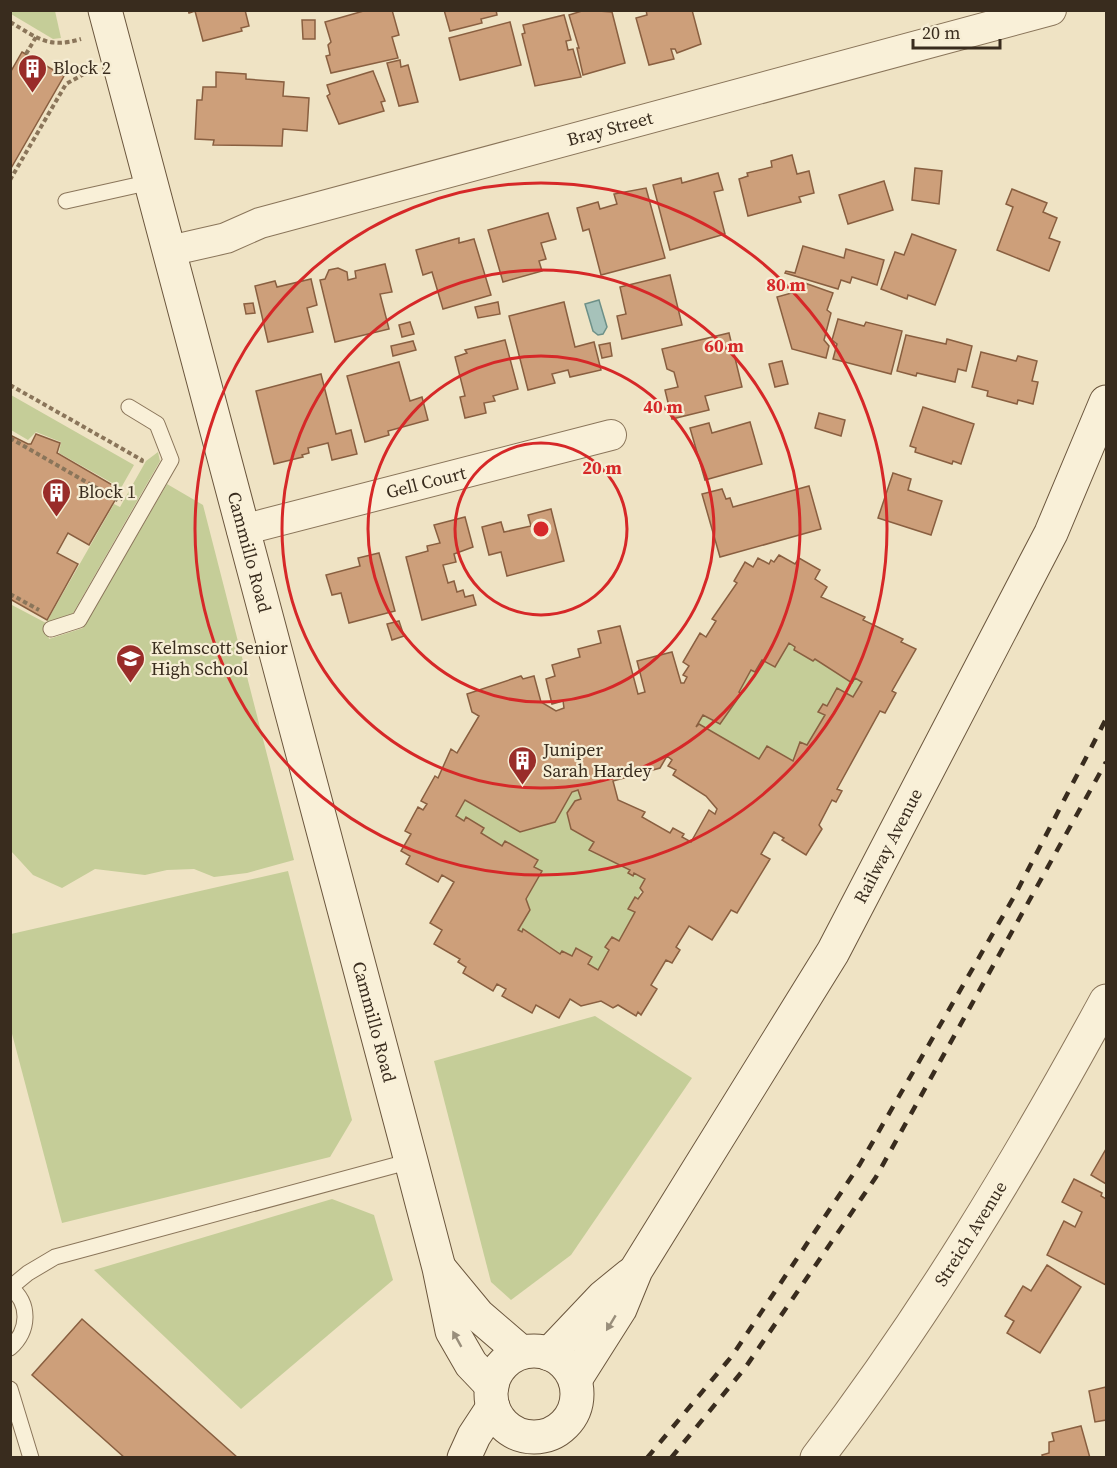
<svg xmlns="http://www.w3.org/2000/svg" width="1117" height="1468" font-family="'Source Serif 4',serif">
<rect width="100%" height="100%" fill="#efe3c4"/>
<g fill="#c5cd98">
<polygon points="11,10 55,11 61,38 53,39 11,14"/>
<polygon points="11,395 134,465 121,488 59,453 61,442 36,432 28,440 11,430"/>
<polygon points="158,452 160,461 72,615 46,624 49,639 83,628 167,484 203,505 294,860 247,873 214,877 194,869 167,870 145,875 95,869 62,888 33,875 11,851 10,604 46,623 114,504 120,507 146,461"/>
<polygon points="789,643 795,647 794,650 813,661 815,659 852,683 855,678 862,682 853,697 837,688 827,706 823,704 818,712 825,715 807,745 800,742 793,761 759,759 696,727 703,715 720,724 740,695 739,692 751,670 755,672 762,660 775,667"/>
<polygon points="578,790 581,799 571,829 594,842 589,850 630,870 628,873 633,875 634,873 645,879 638,899 635,898 628,908 635,912 619,941 611,937 606,947 609,950 598,970 588,964 592,957 577,948 572,956 562,951 560,954 524,930 522,932 518,930 530,910 526,899 542,872 534,867 538,860 505,841 502,846 456,816 465,800 521,832 555,821 572,792"/>
<polygon points="288,871 352,1120 330,1157 62,1223 11,1030 11,934"/>
<polygon points="595,1016 692,1078 571,1255 511,1300 491,1282 434,1061"/>
<polygon points="332,1199 374,1215 393,1280 241,1409 94,1270"/>
</g>
<polygon fill="#a6c2ba" stroke="#6d9088" stroke-width="1.5" points="599,300 607,327 603,334 598,335 593,331 585,304"/>
<g fill="#cd9f7a" stroke="#895f40" stroke-width="1.5" fill-rule="evenodd">
<polygon points="188,10 245,10 249,26 241,28 242,31 203,41 195,11 189,13"/>
<polygon points="367,10 392,10 399,35 392,37 398,58 331,73 326,56 330,55 328,45 331,42 325,22"/>
<polygon points="444,10 496,10 497,15 481,19 482,23 450,31"/>
<polygon points="585,10 612,12 625,63 583,75 577,48 579,48 569,15"/>
<polygon points="646,10 692,10 701,44 677,53 675,49 671,49 674,59 649,65 636,18 647,15"/>
<polygon points="564,15 571,40 566,41 568,50 573,49 581,77 535,86 522,34 525,33 523,25"/>
<polygon points="302,20 315,20 315,39 303,39"/>
<polygon points="510,22 521,65 460,80 449,38"/>
<polygon points="22,52 64,76 10,170 10,73"/>
<polygon points="400,60 401,67 408,65 418,102 399,106 387,63"/>
<polygon points="373,71 385,101 381,102 384,111 339,124 327,96 330,94 327,85"/>
<polygon points="216,72 246,74 246,79 284,82 283,96 309,98 307,131 283,129 282,146 213,145 214,140 195,139 197,100 202,100 203,87 216,87"/>
<polygon points="792,155 797,174 809,171 814,193 799,197 801,202 748,216 739,179 748,176 747,173 772,167 771,161"/>
<polygon points="915,168 942,171 939,204 912,200"/>
<polygon points="718,173 723,190 714,192 725,234 670,250 653,185 681,178 682,183"/>
<polygon points="884,181 893,210 848,224 839,195"/>
<polygon points="646,188 665,258 601,275 589,229 583,231 577,208 598,202 600,209 617,204 614,194"/>
<polygon points="1012,189 1047,203 1043,212 1057,218 1049,238 1060,242 1049,271 997,250 1013,207 1006,204"/>
<polygon points="548,213 556,239 541,243 546,259 539,261 542,271 503,282 488,230"/>
<polygon points="912,234 956,250 935,305 908,295 907,299 881,289 895,252 904,255"/>
<polygon points="459,238 459,243 474,239 491,295 443,309 432,272 423,275 416,250"/>
<polygon points="803,246 844,258 846,249 884,260 877,285 852,277 850,283 841,280 838,289 785,273 786,271 795,273"/>
<polygon points="385,264 392,292 380,294 389,329 335,342 320,280 325,279 329,270 338,268 347,272 348,280 356,278 355,271"/>
<polygon points="670,275 682,325 622,339 617,316 626,314 620,287"/>
<polygon points="311,279 317,305 307,308 313,332 268,342 255,286 275,281 277,287"/>
<polygon points="802,282 833,293 827,310 831,313 824,340 829,346 826,358 792,349 777,297 799,291"/>
<polygon points="498,302 500,314 478,318 475,307"/>
<polygon points="564,302 575,347 594,342 601,370 570,377 568,370 552,374 555,383 528,390 509,316"/>
<polygon points="253,303 255,313 246,314 244,304"/>
<polygon points="838,319 864,326 866,322 902,331 891,374 833,359 837,344 832,340"/>
<polygon points="410,322 414,334 402,337 399,325"/>
<polygon points="729,333 742,387 705,396 709,410 672,419 665,390 678,387 674,372 667,369 662,349"/>
<polygon points="906,335 946,344 947,339 972,346 966,371 958,369 955,382 917,373 916,376 897,371"/>
<polygon points="505,340 518,389 493,396 495,401 484,403 486,413 465,418 460,397 465,396 455,357 467,353 465,350"/>
<polygon points="413,341 416,350 393,356 391,346"/>
<polygon points="610,343 612,356 602,358 599,345"/>
<polygon points="981,352 1016,361 1018,356 1037,361 1032,381 1038,382 1033,404 1018,400 1017,404 987,396 988,391 972,387"/>
<polygon points="782,361 788,384 775,387 769,364"/>
<polygon points="399,362 410,401 422,397 428,420 388,431 389,435 365,442 347,376"/>
<polygon points="321,374 336,434 351,430 357,454 332,460 328,443 308,448 309,453 302,455 303,457 274,464 256,391"/>
<polygon points="923,407 974,424 961,464 953,461 952,464 915,452 916,448 910,446"/>
<polygon points="819,413 845,420 841,436 815,428"/>
<polygon points="750,422 762,464 705,480 690,428 709,423 712,433"/>
<polygon points="36,434 60,443 57,453 121,490 89,545 68,533 57,553 78,564 47,620 10,599 10,435 28,444 31,444"/>
<polygon points="893,473 911,479 908,490 942,501 931,535 878,518"/>
<polygon points="809,486 821,529 720,557 702,494 722,489 726,499 730,498 733,507"/>
<polygon points="551,509 564,561 507,576 501,552 489,555 482,527 501,522 504,532 531,526 528,515"/>
<polygon points="465,517 473,547 454,554 456,562 443,565 448,583 454,581 457,592 463,590 465,597 473,595 476,605 422,620 406,557 428,551 427,546 440,543 434,525"/>
<polygon points="379,553 395,611 349,623 341,593 332,595 326,575 360,566 358,558"/>
<path d="M779 555 795 564 799 558 820 570 815 579 827 587 821 597 865 617 863 620 903 639 901 642 916 649 892 691 896 693 885 713 880 711 837 789 842 791 836 802 832 800 819 825 822 829 806 855 782 840 784 838 774 832 761 854 770 859 737 913 731 910 712 940 689 926 676 947 680 950 672 963 666 960 651 985 657 989 641 1015 638 1012 636 1016 618 1005 613 1008 601 1001 581 1006 570 999 559 1018 536 1005 532 1013 502 996 506 989 497 984 493 991 463 973 466 967 458 962 460 959 434 944 442 930 430 923 454 882 442 875 438 882 406 864 410 856 401 851 411 834 405 831 418 807 423 810 427 804 421 801 435 776 438 778 451 749 457 753 479 716 472 712 467 694 521 676 523 679 534 676 541 702 556 711 564 708 563 701 552 704 546 679 555 676 552 665 580 657 578 649 601 643 598 631 620 626 638 694 645 692 637 661 672 652 681 683H684L687 677 683 675 689 666 683 662 700 633 706 637 716 621 712 619 737 583 734 581 745 562 753 567 758 558 769 564 771 560 774 562ZM789 643 795 647 794 650 813 661 815 659 852 683 855 678 862 682 853 697 837 688 827 706 823 704 818 712 825 715 807 745 800 742 793 761 767 746 759 759 699 724 696 727 703 715 720 724 741 694 739 692 751 670 755 672 762 660 775 667ZM667 756 672 760 668 766 676 770 673 775 706 796 717 809 715 814 709 810 691 842 682 837 684 834 673 828 670 833 642 817 645 812 618 800 613 781 660 768ZM578 790 581 799 575 801 567 813 571 829 594 842 589 850 630 870 628 873 633 876 634 873 645 879 640 888 643 892 638 899 635 897 628 909 635 912 619 941 612 937 605 947 609 950 598 970 588 964 592 957 576 948 572 956 562 951 560 954 523 929 522 932 518 930 530 910 526 899 542 871 534 867 538 860 505 841 502 846 481 833 484 828 466 817 464 821 456 816 465 800 520 832 555 822 572 792Z"/>
<polygon points="399,621 404,636 392,640 387,624"/>
<polygon points="1106,1149 1106,1184 1091,1175"/>
<polygon points="1074,1179 1102,1193 1101,1196 1106,1199 1106,1285 1047,1255 1064,1221 1075,1227 1082,1212 1062,1202"/>
<polygon points="1047,1265 1081,1287 1040,1353 1007,1333 1014,1321 1005,1316 1023,1286 1031,1291"/>
<polygon points="82,1319 238,1458 125,1458 32,1375"/>
<polygon points="1106,1387 1106,1420 1095,1422 1089,1391"/>
<polygon points="1081,1426 1090,1458 1043,1458 1042,1455 1049,1453 1049,1442 1054,1441 1052,1433"/>
</g>
<g fill="none" stroke-linecap="round" stroke-linejoin="round">
<defs>
<g id="service">
<polyline points="66,201 151,182"/>
<polyline points="51,629 79,620 171,460 157,424 129,407"/>
<path d="M10 1287C31 1304 29 1331 10 1348"/>
<polyline points="11,1287 28,1273 55,1257 411,1161"/>
<polyline points="10,1389 31,1458"/>
</g>
<g id="minor">
<path id="s1" d="M169 251 226 238 260 223 1051 10"/>
<path id="s2" d="M242 530 611 435"/>
</g>
<g id="tertiary">
<path id="s3" d="M817 1458C927 1314 1020 1159 1106 1001"/>
</g>
<g id="secondary">
<path id="s4" d="M105 10 411 1161 439 1268 452 1331 471 1364 492 1386"/>
<polyline points="440,1269 478,1315 521,1352"/>
<circle cx="534" cy="1394" r="43"/>
<polyline points="549,1354 603,1297 630,1275"/>
<path id="s5" d="M575 1380 620 1309 636 1270 833 952 1051 533 1106 402"/>
<polyline points="464,1458 474,1436 493,1407"/>
</g>
</defs>
<use href="#service" stroke="#8a755a" stroke-width="17"/>
<use href="#minor" stroke="#8a755a" stroke-width="32"/>
<use href="#tertiary" stroke="#8a755a" stroke-width="35"/>
<use href="#secondary" stroke="#6b563d" stroke-width="35"/>
<g stroke="#8a755a" stroke-width="4" stroke-dasharray="4.5 3" stroke-linecap="butt">
<path d="M10 22C38 38 48 49 81 39"/>
<polyline points="26,54 36,37"/>
<polyline points="10,180 66,84 89,71"/>
<polyline points="10,385 142,460 141,463"/>
<polyline points="10,438 119,501 121,499"/>
<polyline points="10,594 39,610"/>
</g>
<use href="#service" stroke="#f9f0d8" stroke-width="15"/>
<use href="#minor" stroke="#f9f0d8" stroke-width="30"/>
<use href="#tertiary" stroke="#f9f0d8" stroke-width="33"/>
<use href="#secondary" stroke="#f9f0d8" stroke-width="33"/>
<g stroke="#392c1e" stroke-width="4.5" stroke-dasharray="10 10" stroke-linecap="butt">
<polyline points="647,1458 732,1356 860,1164 1015,895 1106,719"/>
<polyline points="671,1458 745,1368 876,1177 1106,762"/>
</g>
</g>
<defs><path id="oneway-solid" d="M-6-.8H1V-3.2L6.5 0L1 3.2V.8H-6Z" transform="scale(1.5)"/></defs>
<g fill="#998e7b">
<use href="#oneway-solid" transform="translate(611 1323) rotate(121)"/>
<use href="#oneway-solid" transform="translate(457 1339) rotate(-119)"/>
</g>
<g fill="none" stroke="#d62828" stroke-width="3">
<circle cx="541" cy="529" r="86"/>
<circle cx="541" cy="529" r="173"/>
<circle cx="541" cy="529" r="259"/>
<circle cx="541" cy="529" r="346"/>
</g>
<defs>
<symbol id="building-pin" viewBox="-11 -11 22 30"><path d="M0 17L-7.5 6A9.5 9.5 0 1 1 7.5 6Z" fill="#992c29" stroke="#f6edd4"/><path d="M-4-6H4V6H1V3H-1V6H-4ZM-2.5-4.3h1.7v1.8h-1.7ZM.8-4.3h1.7v1.8H.8ZM-2.5-1h1.7V.8h-1.7ZM.8-1h1.7V.8H.8Z" fill="#fff"/></symbol>
<symbol id="school-pin" viewBox="-11 -11 22 30"><path d="M0 17L-7.5 6A9.5 9.5 0 1 1 7.5 6Z" fill="#992c29" stroke="#f6edd4"/><path d="M0-5L7-2L0 1L-7-2ZM-4 1L0 2.5L4 1V4Q0 6-4 4Z" fill="#fff"/></symbol>
</defs>
<g fill-rule="evenodd">
<use href="#building-pin" x="16" y="52" width="33" height="45"/>
<use href="#building-pin" x="40" y="476" width="33" height="45"/>
<use href="#school-pin" x="114" y="642" width="33" height="45"/>
<use href="#building-pin" x="506" y="744" width="33" height="45"/>
</g>
<g text-anchor="middle" stroke-width="4.5" stroke-linejoin="round" paint-order="stroke">
<g font-size="18" fill="#392c1e" stroke="#f6edd4" text-anchor="start">
<text x="53" y="74">Block 2</text>
<text x="78" y="498">Block 1</text>
<text x="151" y="654">Kelmscott Senior<tspan x="151" dy="21">High School</tspan></text>
<text x="543" y="756">Juniper<tspan x="543" dy="21">Sarah Hardey</tspan></text>
</g>
<g font-size="18" fill="#392c1e" stroke="#f6edd4">
<text dy="6" stroke="none"><textPath href="#s1" startOffset="458">Bray Street</textPath></text>
<text dy="6" stroke="none"><textPath href="#s2" startOffset="190">Gell Court</textPath></text>
<text dy="6" stroke="none"><textPath href="#s4" startOffset="561">Cammillo Road</textPath></text>
<text dy="6" stroke="none"><textPath href="#s5" startOffset="620">Railway Avenue</textPath></text>
<text dy="6" stroke="none"><textPath href="#s4" startOffset="1047">Cammillo Road</textPath></text>
<text dy="6" stroke="none"><textPath href="#s3" startOffset="272">Streich Avenue</textPath></text>
</g>
</g>
<circle cx="541" cy="529" r="9" fill="#d62828" stroke="#f6edd4" stroke-width="3"/>
<g font-size="18" text-anchor="middle" font-weight="bold" fill="#d62828" stroke="#f6edd4" stroke-width="4.5" stroke-linejoin="round" paint-order="stroke">
<text x="786" y="291">80 m</text>
<text x="724" y="352">60 m</text>
<text x="663" y="413">40 m</text>
<text x="602" y="474">20 m</text>
</g>
<rect width="1117" height="1468" fill="none" stroke="#392c1e" stroke-width="24"/>
<path d="M913 39v9h87v-9" fill="none" stroke="#392c1e" stroke-width="3"/>
<text x="922" y="39" font-size="18" fill="#392c1e" stroke="#f6edd4" stroke-width="4.5" paint-order="stroke">20 m</text>
</svg>
